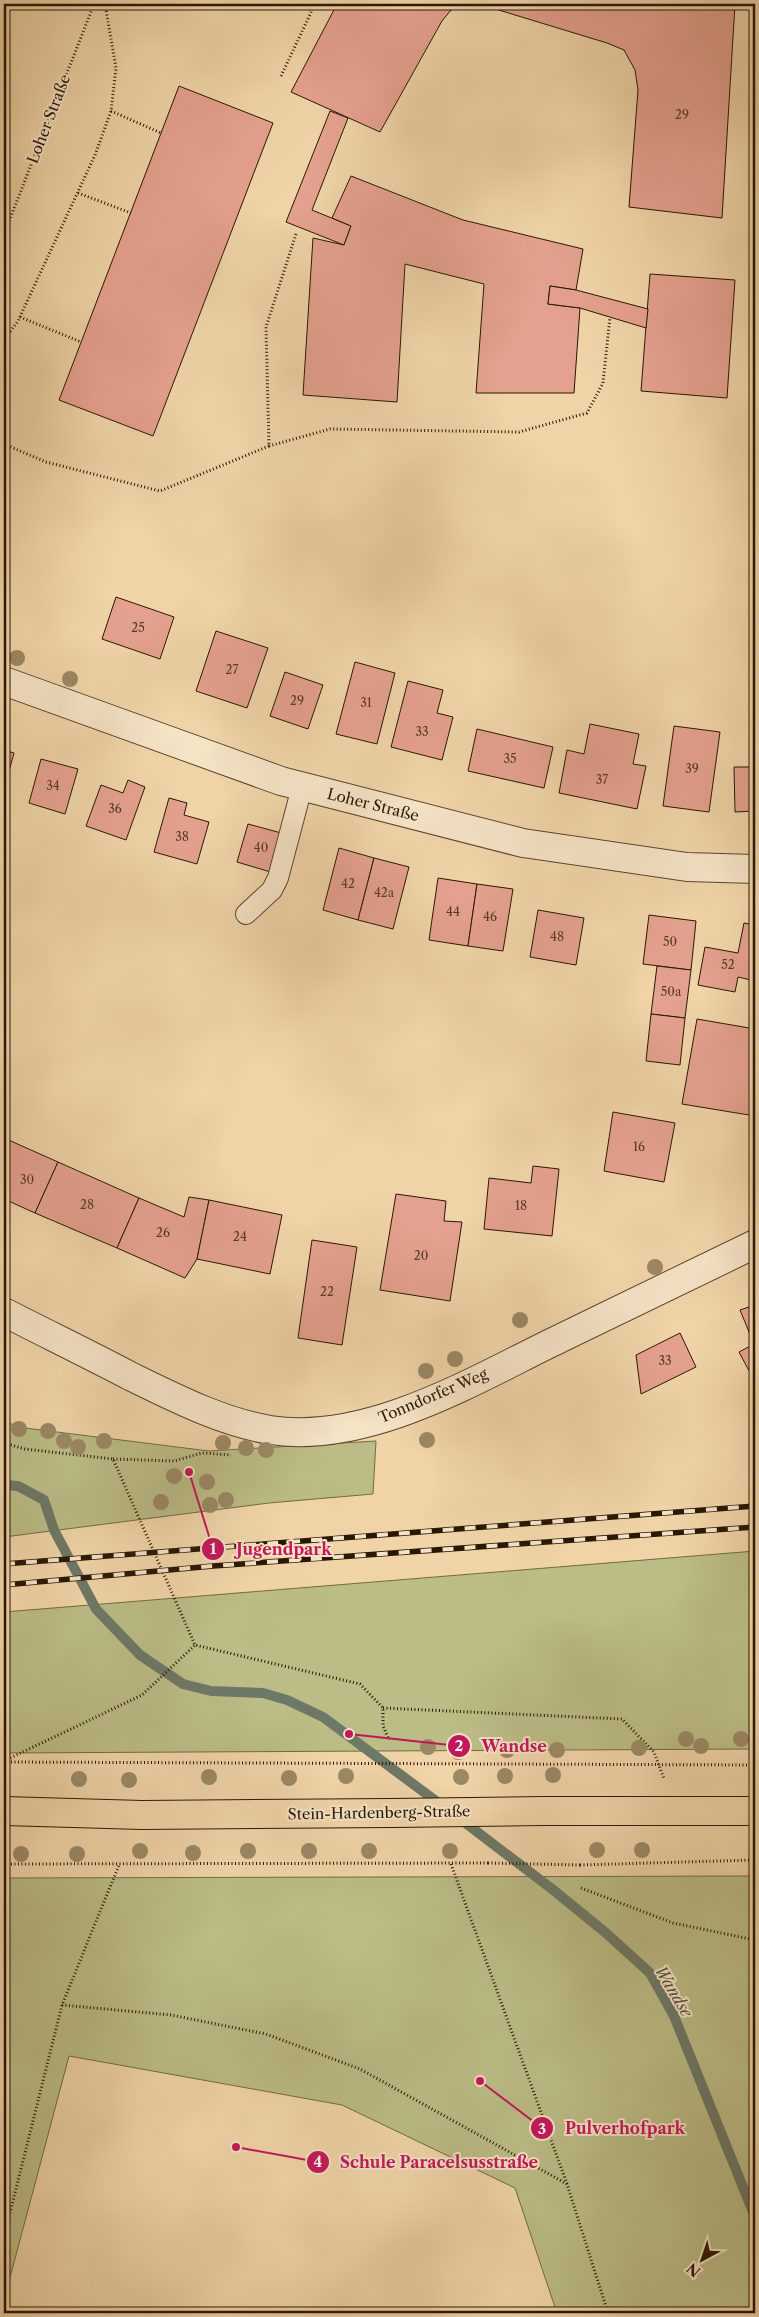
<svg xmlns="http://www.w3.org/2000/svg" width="759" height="2317" font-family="'Libre Caslon Text',serif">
<rect width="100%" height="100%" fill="#f0d4a8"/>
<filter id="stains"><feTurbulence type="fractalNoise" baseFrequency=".004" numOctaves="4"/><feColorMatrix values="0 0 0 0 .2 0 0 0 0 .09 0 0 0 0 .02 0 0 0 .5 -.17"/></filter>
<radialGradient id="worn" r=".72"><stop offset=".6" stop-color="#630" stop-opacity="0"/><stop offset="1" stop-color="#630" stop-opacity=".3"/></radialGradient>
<g fill="#bbbc86" stroke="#726a46">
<polygon points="4,1422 25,1428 209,1451 376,1441 373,1494 269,1503 4,1537"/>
<polygon points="755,1551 755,1749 4,1753 4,1612"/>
<polygon points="755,1876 755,2313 557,2313 515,2188 342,2105 69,2056 4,2300 4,1878"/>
</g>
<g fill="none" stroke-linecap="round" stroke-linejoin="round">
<g stroke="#6d7866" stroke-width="10">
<polyline points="4,1485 18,1486 44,1500 54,1530 96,1609 140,1655 183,1684 211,1691 263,1693 287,1700 323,1717 444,1807"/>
<polyline points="459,1818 552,1889 606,1933 650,1973 674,2016 755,2217"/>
</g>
</g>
<g fill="#e5a18f" stroke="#291705">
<polygon points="337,4 735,4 722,218 629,207 638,90 635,70 624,50 607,43 479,4 464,5 451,10 442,21 380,132 291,92"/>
<polygon points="179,86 273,123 153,436 59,400"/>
<polygon points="330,111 348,118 312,210 351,226 344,245 286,222"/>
<polygon points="351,176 463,220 583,249 576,290 550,286 548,304 580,308 574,393 476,393 484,284 405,264 397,402 303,395 313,238 344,245 351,226 332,218"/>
<polygon points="650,274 735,280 727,398 641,391"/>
<polygon points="550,286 576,290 648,309 646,328 580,308 548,304"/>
<polygon points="116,597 174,617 160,659 102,639"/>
<polygon points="216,631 268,648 247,708 196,691"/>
<polygon points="355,662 395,673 377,744 336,734"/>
<polygon points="285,672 323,685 308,729 270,716"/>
<polygon points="408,681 443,690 437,713 453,717 442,760 391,747"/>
<polygon points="590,724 639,734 633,764 646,766 637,809 559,793 567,750 584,754"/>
<polygon points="674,726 720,732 709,812 663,806"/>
<polygon points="477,729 553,747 544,788 468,771"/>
<polygon points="4,750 14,753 4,789"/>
<polygon points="41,759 78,769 65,814 29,803"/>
<polygon points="734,767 755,767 755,811 735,812"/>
<polygon points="128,780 145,787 126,840 86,826 101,785 123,793"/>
<polygon points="169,798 187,803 184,815 209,822 197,864 154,852"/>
<polygon points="248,824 285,834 274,873 237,862"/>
<polygon points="339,848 374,858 358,920 323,910"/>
<polygon points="374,858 409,867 393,929 358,920"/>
<polygon points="438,878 477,884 468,946 429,940"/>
<polygon points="477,884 513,889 503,951 468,946"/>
<polygon points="538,910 584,918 576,965 530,957"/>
<polygon points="649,915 696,921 691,970 643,964"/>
<polygon points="744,923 755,925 755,981 738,977 735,992 698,985 705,947 738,953"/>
<polygon points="657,966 691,970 685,1018 651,1014"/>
<polygon points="651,1014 685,1018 680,1065 646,1061"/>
<polygon points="697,1019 755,1029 755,1116 682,1104"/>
<polygon points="613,1112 675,1123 664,1182 604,1171"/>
<polygon points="4,1138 58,1162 35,1213 4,1199"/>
<polygon points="58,1162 139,1198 117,1248 35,1213"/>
<polygon points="533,1166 559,1169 552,1236 484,1229 489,1178 531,1183"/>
<polygon points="396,1194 446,1201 444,1221 462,1222 450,1301 380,1290"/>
<polygon points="189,1197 209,1200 197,1259 185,1278 117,1248 139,1198 184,1217"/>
<polygon points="209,1200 282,1215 270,1274 197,1259"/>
<polygon points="312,1240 357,1247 342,1345 298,1338"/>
<polygon points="755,1305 755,1382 739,1352 754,1344 740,1310"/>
<polygon points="680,1333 696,1367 641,1394 636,1355"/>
<polygon points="755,1392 755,1420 751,1397"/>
</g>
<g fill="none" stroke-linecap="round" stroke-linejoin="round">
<defs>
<polyline id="lane" points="246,914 272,890 278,878 302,787"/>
<g id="street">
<polyline points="4,681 281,781 523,843 687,867 755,869"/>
<path d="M4 1312C47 1334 90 1355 132 1377 175 1398 222 1422 270 1430 368 1445 474 1380 559 1339 625 1307 690 1275 755 1244"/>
</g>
<g id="primary">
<polyline points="4,1811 142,1815 392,1813"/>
<polyline points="544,1811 755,1811"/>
</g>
</defs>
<use href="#lane" stroke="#5b462e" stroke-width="22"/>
<use href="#street" stroke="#5b462e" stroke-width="30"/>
<use href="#primary" stroke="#291705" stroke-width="30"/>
<g stroke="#291705" stroke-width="3" stroke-dasharray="1 2.5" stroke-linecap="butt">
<polyline points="281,76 315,4"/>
<polyline points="111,111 161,133"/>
<polyline points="78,193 131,213"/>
<polyline points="4,234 94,4"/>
<polyline points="20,317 81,342"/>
<polyline points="4,340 18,321 95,155 111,111 116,68 105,4"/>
<polyline points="4,444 46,462 160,491 269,446 266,327 296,234"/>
<polyline points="269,446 330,429 519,432 587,413 603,383 610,317"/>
<polyline points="4,1443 25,1449 113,1459 195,1645 360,1684 383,1708 383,1726 389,1740"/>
<polyline points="113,1459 174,1461 202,1453 231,1455"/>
<polyline points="383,1708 622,1719 654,1752 664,1779"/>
<polyline points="4,1761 142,1695 195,1645"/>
<polyline points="4,1762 755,1765"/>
<polyline points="4,1864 488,1863"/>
<polyline points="451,1864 567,2184 608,2313"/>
<polyline points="580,1865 755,1860"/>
<polyline points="581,1888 673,1923 755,1940"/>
<polyline points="62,2005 171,2015 266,2034 360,2069 567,2184"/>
<polyline points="4,2237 62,2005 119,1865"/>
</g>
<use href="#lane" stroke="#f5e3c6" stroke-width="20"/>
<use href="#street" stroke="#f5e3c6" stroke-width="28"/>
<use href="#primary" stroke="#f0d4a8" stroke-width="28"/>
<defs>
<g id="rail">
<polyline points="4,1564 755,1506"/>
<polyline points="4,1585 213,1566 755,1527"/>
</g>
</defs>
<use href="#rail" stroke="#291705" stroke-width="5.5"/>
<use href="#rail" stroke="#f5e3c6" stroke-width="4" stroke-dasharray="11" stroke-linecap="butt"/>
<defs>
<polyline id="primary-bridge" points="392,1813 544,1811"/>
</defs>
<use href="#primary-bridge" stroke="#291705" stroke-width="30" stroke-linecap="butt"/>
<polyline stroke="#291705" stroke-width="3" stroke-dasharray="1 2.5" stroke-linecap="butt" points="488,1863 580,1865"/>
<use href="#primary-bridge" stroke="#f0d4a8" stroke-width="28"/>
</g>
<g fill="#9b8864">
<circle cx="17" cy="658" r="8"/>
<circle cx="70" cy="679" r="8"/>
<circle cx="655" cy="1267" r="8"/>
<circle cx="520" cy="1320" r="8"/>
<circle cx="455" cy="1359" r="8"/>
<circle cx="426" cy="1371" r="8"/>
<circle cx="19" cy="1429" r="8"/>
<circle cx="48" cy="1431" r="8"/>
<circle cx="427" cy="1440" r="8"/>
<circle cx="64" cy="1441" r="8"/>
<circle cx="104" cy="1441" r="8"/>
<circle cx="223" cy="1443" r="8"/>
<circle cx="78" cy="1447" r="8"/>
<circle cx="246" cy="1448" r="8"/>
<circle cx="266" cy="1450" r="8"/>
<circle cx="174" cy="1476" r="8"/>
<circle cx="207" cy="1482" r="8"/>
<circle cx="226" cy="1500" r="8"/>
<circle cx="161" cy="1502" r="8"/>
<circle cx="210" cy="1505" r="8"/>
<circle cx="686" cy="1739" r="8"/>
<circle cx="741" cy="1739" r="8"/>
<circle cx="701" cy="1746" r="8"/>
<circle cx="428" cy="1747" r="8"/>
<circle cx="639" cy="1748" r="8"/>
<circle cx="507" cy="1750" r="8"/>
<circle cx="557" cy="1750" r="8"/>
<circle cx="458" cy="1752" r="8"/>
<circle cx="553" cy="1775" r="8"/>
<circle cx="346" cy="1776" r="8"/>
<circle cx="505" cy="1776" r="8"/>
<circle cx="209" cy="1777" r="8"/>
<circle cx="461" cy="1777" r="8"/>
<circle cx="289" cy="1778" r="8"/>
<circle cx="79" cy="1779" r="8"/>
<circle cx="129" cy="1780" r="8"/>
<circle cx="597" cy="1850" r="8"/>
<circle cx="642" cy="1850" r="8"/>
<circle cx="140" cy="1851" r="8"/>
<circle cx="248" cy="1851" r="8"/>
<circle cx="309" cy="1851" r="8"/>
<circle cx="369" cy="1851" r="8"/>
<circle cx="450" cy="1851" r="8"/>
<circle cx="193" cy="1853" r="8"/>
<circle cx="21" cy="1854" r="8"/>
<circle cx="77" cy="1854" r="8"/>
</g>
<g text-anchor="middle" stroke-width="4" stroke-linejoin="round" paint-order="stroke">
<g font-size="12" fill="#583a28">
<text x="682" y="119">29</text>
<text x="138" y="632">25</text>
<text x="232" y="674">27</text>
<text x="297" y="705">29</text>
<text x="366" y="707">31</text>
<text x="422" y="736">33</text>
<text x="510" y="763">35</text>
<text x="692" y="773">39</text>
<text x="602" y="784">37</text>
<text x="53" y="790">34</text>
<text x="115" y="813">36</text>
<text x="182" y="841">38</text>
<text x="261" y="852">40</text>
<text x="348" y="888">42</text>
<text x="384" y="897">42a</text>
<text x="453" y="916">44</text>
<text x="490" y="921">46</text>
<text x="557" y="941">48</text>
<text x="670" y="946">50</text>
<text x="728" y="969">52</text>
<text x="671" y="996">50a</text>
<text x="639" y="1151">16</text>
<text x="27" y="1184">30</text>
<text x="87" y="1209">28</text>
<text x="521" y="1210">18</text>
<text x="163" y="1237">26</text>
<text x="240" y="1241">24</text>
<text x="421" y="1260">20</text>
<text x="327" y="1296">22</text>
<text x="665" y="1365">33</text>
</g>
<g font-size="15" fill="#291705" stroke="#f5e3c6">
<text transform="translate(49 119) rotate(-69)" y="5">Loher Straße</text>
<text transform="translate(373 805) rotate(14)" y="5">Loher Straße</text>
<text transform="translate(433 1396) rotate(-23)" y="5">Tonndorfer Weg</text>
<text transform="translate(379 1813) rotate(-1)" y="5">Stein-Hardenberg-Straße</text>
</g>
<g font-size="16" font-style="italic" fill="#514f3e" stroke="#f5e3c6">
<text transform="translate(674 1991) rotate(59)" y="6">Wandse</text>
</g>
</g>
<path fill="none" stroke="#c2185b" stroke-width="2" d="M189 1472L213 1549M349 1734L459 1746M480 2081L542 2128M236 2147L318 2162"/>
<g fill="#c2185b" stroke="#f5e3c6" stroke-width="2">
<circle cx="189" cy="1472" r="5"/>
<circle cx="349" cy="1734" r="5"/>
<circle cx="480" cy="2081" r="5"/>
<circle cx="236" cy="2147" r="5"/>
<circle cx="213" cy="1549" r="12"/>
<circle cx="459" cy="1746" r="12"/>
<circle cx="542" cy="2128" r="12"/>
<circle cx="318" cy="2162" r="12"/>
</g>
<g font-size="15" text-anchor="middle" font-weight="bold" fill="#fff">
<text x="213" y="1554">1</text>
<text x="459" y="1751">2</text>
<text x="542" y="2134">3</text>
<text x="318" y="2167">4</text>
</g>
<g font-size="16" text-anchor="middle" font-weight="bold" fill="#c2185b" stroke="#f5e3c6" stroke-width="4" stroke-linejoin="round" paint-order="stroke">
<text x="284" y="1555">Jugendpark</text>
<text x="514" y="1752">Wandse</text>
<text x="625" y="2134">Pulverhofpark</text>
<text x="439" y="2168">Schule Paracelsusstraße</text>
</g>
<rect width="759" height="2317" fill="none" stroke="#f0d4a8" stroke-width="20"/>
<rect x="5" y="5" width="749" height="2307" fill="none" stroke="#291705" stroke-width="2.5"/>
<rect x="10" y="10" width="739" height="2297" fill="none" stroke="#291705"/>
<g transform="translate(702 2260) rotate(220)" stroke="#f5e3c6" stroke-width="4" paint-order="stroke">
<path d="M0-4L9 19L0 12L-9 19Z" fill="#291705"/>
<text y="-8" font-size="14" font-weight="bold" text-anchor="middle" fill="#291705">N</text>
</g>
<rect width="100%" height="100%" filter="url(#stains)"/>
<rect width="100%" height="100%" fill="url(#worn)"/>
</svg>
